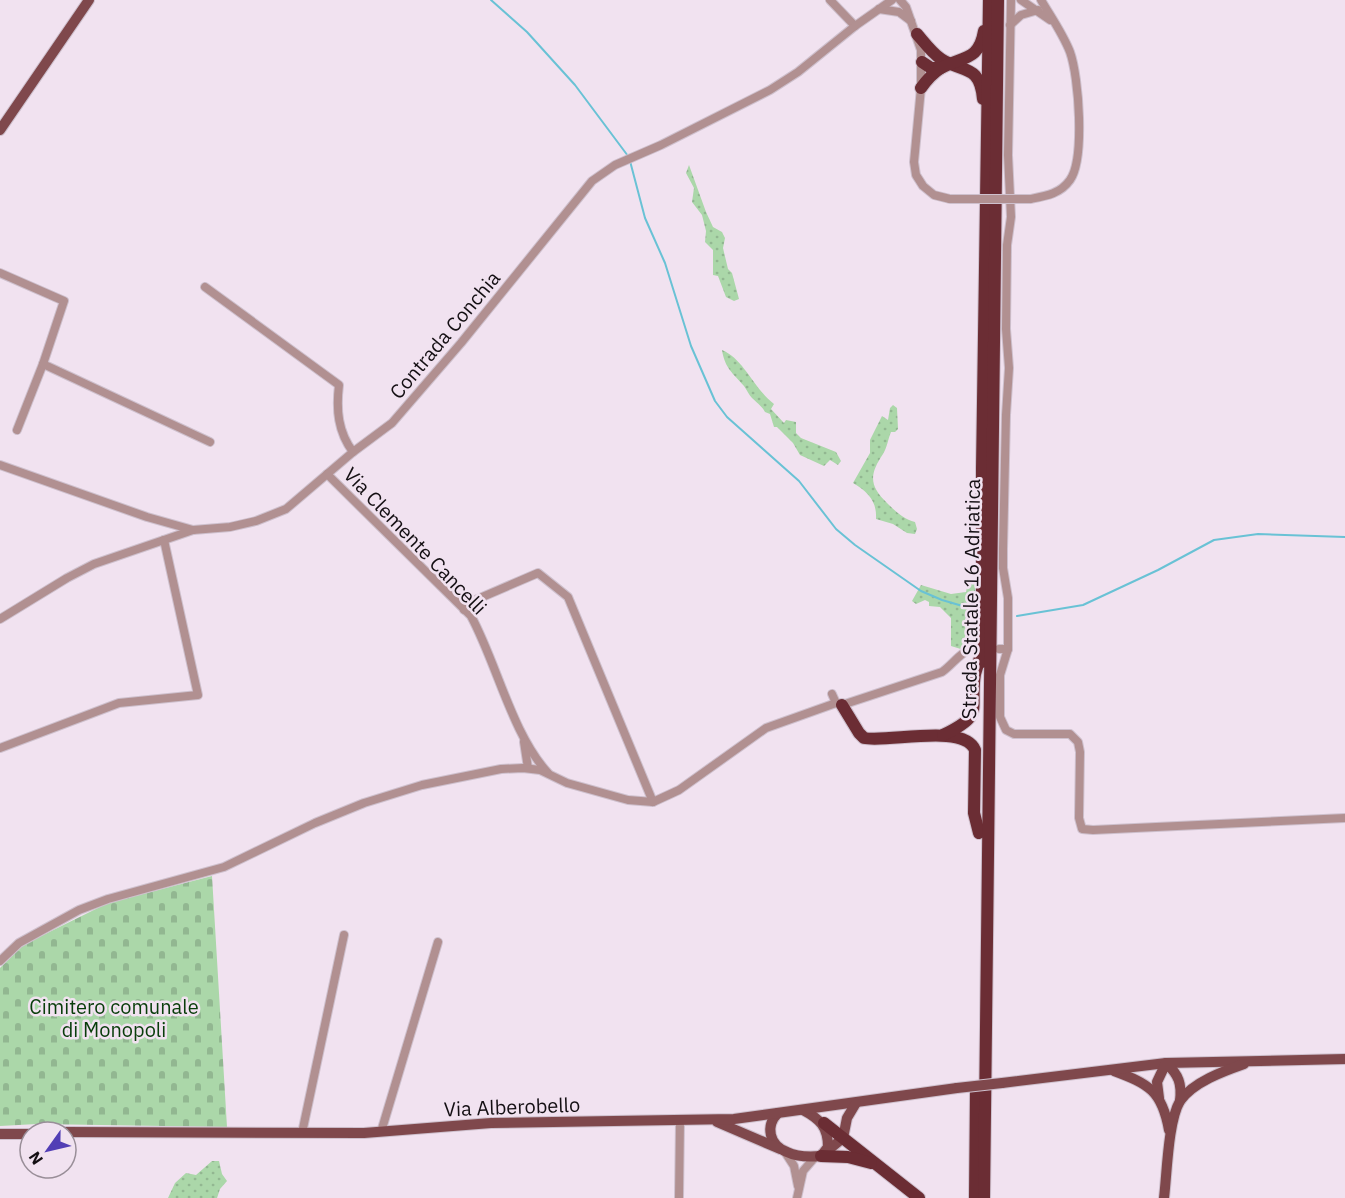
<svg xmlns="http://www.w3.org/2000/svg" width="1345" height="1198" font-family="'IBM Plex Sans',sans-serif">
<defs>
<pattern id="green-dots" width="8" height="8" patternUnits="userSpaceOnUse" patternTransform="scale(1.5)"><rect width="8" height="8" fill="#abd7a9"/><path d="M2 2h.1M6 6h.1" fill="none" stroke="#92b791" stroke-width="1.8" stroke-linecap="round"/></pattern>
<pattern id="cemetery-stones" width="16" height="16" patternUnits="userSpaceOnUse" patternTransform="scale(1.5)"><rect width="16" height="16" fill="#abd7a9"/><path d="M2 7V4a2 2 0 0 1 4 0v3zM10 15v-3a2 2 0 0 1 4 0v3z" fill="#92b791"/></pattern>
</defs>
<rect width="100%" height="100%" fill="#f1e2f0"/>
<g fill="url(#green-dots)">
<polygon points="689,165 706,212 713,227 722,232 725,238 723,248 728,269 732,273 739,299 734,301 726,297 718,276 713,275 713,250 705,242 706,231 702,215 692,202 694,188 686,173"/>
<path d="M722 350C744 359 754 389 774 404L771 409 784 423 786 420 796 422V433L801 438 836 452 841 461 838 465 830 460 824 466 800 455 793 443 777 427H774L770 414 765 412C761 405 757 403 752 398 749 395 747 390 744 386 733 373 725 369 722 350Z"/>
<path d="M893 405 897 408 898 429 895 432H891C888 439 887 448 883 454 869 475 869 486 888 504 896 512 904 519 915 522L917 529 915 534 907 533 893 524 876 519C877 501 868 492 853 483L870 453V440L882 416 888 420 890 408Z"/>
<polygon points="969,578 976,580 972,647 964,650 951,646 951,618 940,607 929,606 929,602 925,600 916,604 912,601 921,585 951,594 966,592"/>
<polygon points="212,1161 219,1161 222,1174 227,1181 220,1189 217,1198 168,1198 175,1183 186,1173 196,1175"/>
</g>
<polygon fill="url(#cemetery-stones)" points="212,876 227,1127 37,1124 0,1126 0,968 23,945 108,903"/>
<g fill="none" stroke-linecap="round" stroke-linejoin="round">
<g stroke="#69c2d5" stroke-width="2">
<polyline points="491,0 527,32 575,85 628,156"/>
<polyline points="630,161 645,218 665,263 691,346 715,401 727,417 799,481 836,529 855,545 921,591 942,600 966,607"/>
<polyline points="1017,616 1083,605 1158,570 1214,540 1258,534 1345,537"/>
</g>
<defs>
<g id="minor">
<polyline points="830,0 855,26"/>
<polyline points="900,0 906,7 921,50 921,88 914,162 916,175 923,186 934,195 950,199"/>
<polyline points="1011,0 1008,155 1011,217 1007,245 1006,329 1009,368 1006,415 1003,549 1003,568 1008,598 1008,649 1000,675 1000,717 1006,730 1014,734 1070,734 1078,742 1080,752 1079,818 1082,829 1093,830 1345,818"/>
<polyline points="1021,0 1050,20"/>
<polyline points="879,9 899,12 911,21"/>
<polyline points="1010,25 1021,15 1038,10"/>
<path d="M1030 199C1046 196 1060 194 1070 180 1085 159 1079 77 1070 52 1063 34 1051 17 1041 0"/>
<polyline points="0,273 64,301 43,364 17,430"/>
<path d="M205 287 339 385C336 410 338 432 353 452"/>
<polyline points="43,364 210,442"/>
<polyline points="0,465 147,517 193,530"/>
<path d="M327 474 471 616C497 664 512 734 548 773"/>
<polyline points="464,610 473,601 538,573 568,597 653,802"/>
<polyline points="0,619 67,578 94,564 193,530 230,527 256,521 286,509 353,452 392,423 461,343 592,181 615,165 661,145 770,90 798,72 855,26 892,0"/>
<polyline points="999,649 1008,649"/>
<polyline points="832,694 836,703"/>
<polyline points="524,742 528,768"/>
<polyline points="0,748 119,703 198,695 164,540"/>
<path d="M0 961 19 943 79 910 108 899 224 867 315 823 364 803 422 785 501 769 523 768 540 770 567 783 628 800 653 802 679 790 766 728 836 703 842 705 942 672C952 665 959 654 970 649"/>
<polyline points="381,1132 438,942"/>
<polyline points="302,1133 344,935"/>
<polyline points="785,1152 794,1166 798,1186"/>
<polyline points="679,1198 680,1120"/>
<polyline points="797,1198 803,1171 816,1156"/>
</g>
<g id="major">
<polyline points="0,130 89,0"/>
<path d="M1114 1071C1149 1084 1162 1091 1169 1130"/>
<polyline points="1002,1083 1166,1063 1345,1059"/>
<path d="M1159 1098 1157 1082 1166 1063C1179 1075 1182 1084 1180 1101"/>
<path d="M778 1113C765 1126 769 1145 787 1152 797 1157 810 1157 821 1156L828 1147C828 1127 820 1119 803 1110"/>
<polyline points="717,1122 780,1149"/>
<polyline points="66,1132 364,1133 491,1123 734,1119 957,1088"/>
<polyline points="0,1134 30,1134"/>
<polyline points="826,1152 843,1138 847,1118 856,1103"/>
<path d="M1164 1198C1167 1174 1168 1121 1180 1101 1193 1082 1224 1071 1244 1064"/>
</g>
<g id="highway">
<path d="M917 34C924 42 932 53 941 59 963 73 980 64 983 99"/>
<polyline points="922,62 931,68 941,68"/>
<path d="M921 88C926 81 933 73 941 68 963 56 979 61 984 31"/>
<polyline points="982,662 982,469 989,0"/>
<path d="M842 705 859 733 864 738C888 743 964 723 975 750L974 813 979 833"/>
<path d="M943 735C986 714 969 711 975 674 977 667 979 661 981 655"/>
<polyline points="824,1123 919,1198"/>
<polyline points="821,1156 848,1157 871,1163"/>
<polyline points="975,1198 976,1090"/>
<polyline points="984,1198 998,0"/>
</g>
</defs>
<use href="#minor" stroke="#cec0cd" stroke-width="10"/>
<use href="#major" stroke="#cec0cd" stroke-width="12"/>
<use href="#highway" stroke="#cec0cd" stroke-width="14"/>
<use href="#minor" stroke="#b19091" stroke-width="8"/>
<use href="#major" stroke="#7f484c" stroke-width="10"/>
<use href="#highway" stroke="#6b2d34" stroke-width="12"/>
<defs>
<polyline id="minor-bridge" points="950,199 1030,199"/>
<polyline id="major-bridge" points="957,1088 1002,1083"/>
</defs>
<use href="#minor-bridge" stroke="#cec0cd" stroke-width="10" stroke-linecap="butt"/>
<use href="#major-bridge" stroke="#cec0cd" stroke-width="12" stroke-linecap="butt"/>
<use href="#minor-bridge" stroke="#b19091" stroke-width="8"/>
<use href="#major-bridge" stroke="#7f484c" stroke-width="10"/>
</g>
<g text-anchor="middle" stroke-width="5" stroke-linejoin="round" paint-order="stroke">
<g font-size="20" fill="#140f13" stroke="#f1e2f0">
<text transform="translate(445 335) rotate(-50)" y="7">Contrada Conchia</text>
<text transform="translate(415 541) rotate(46)" y="7">Via Clemente Cancelli</text>
<text transform="translate(971 599) rotate(-89)" y="7">Strada Statale 16 Adriatica</text>
<text transform="translate(512 1107) rotate(-2)" y="7">Via Alberobello</text>
</g>
<g font-size="20" fill="#083d0a" stroke="#f1e2f0">
<text x="114" y="1014">Cimitero comunale<tspan x="114" dy="23">di Monopoli</tspan></text>
</g>
</g>
<g transform="translate(48 1150) rotate(236)"><circle r="28" fill="#f1e2f0" stroke="#998e98" stroke-width="1.5"/>
<path d="M0-4.5L10 22L0 15L-10 22Z" fill="#523eb5"/>
<text y="-9" font-size="16" font-weight="bold" text-anchor="middle" fill="#140f13">N</text>
</g>
</svg>
